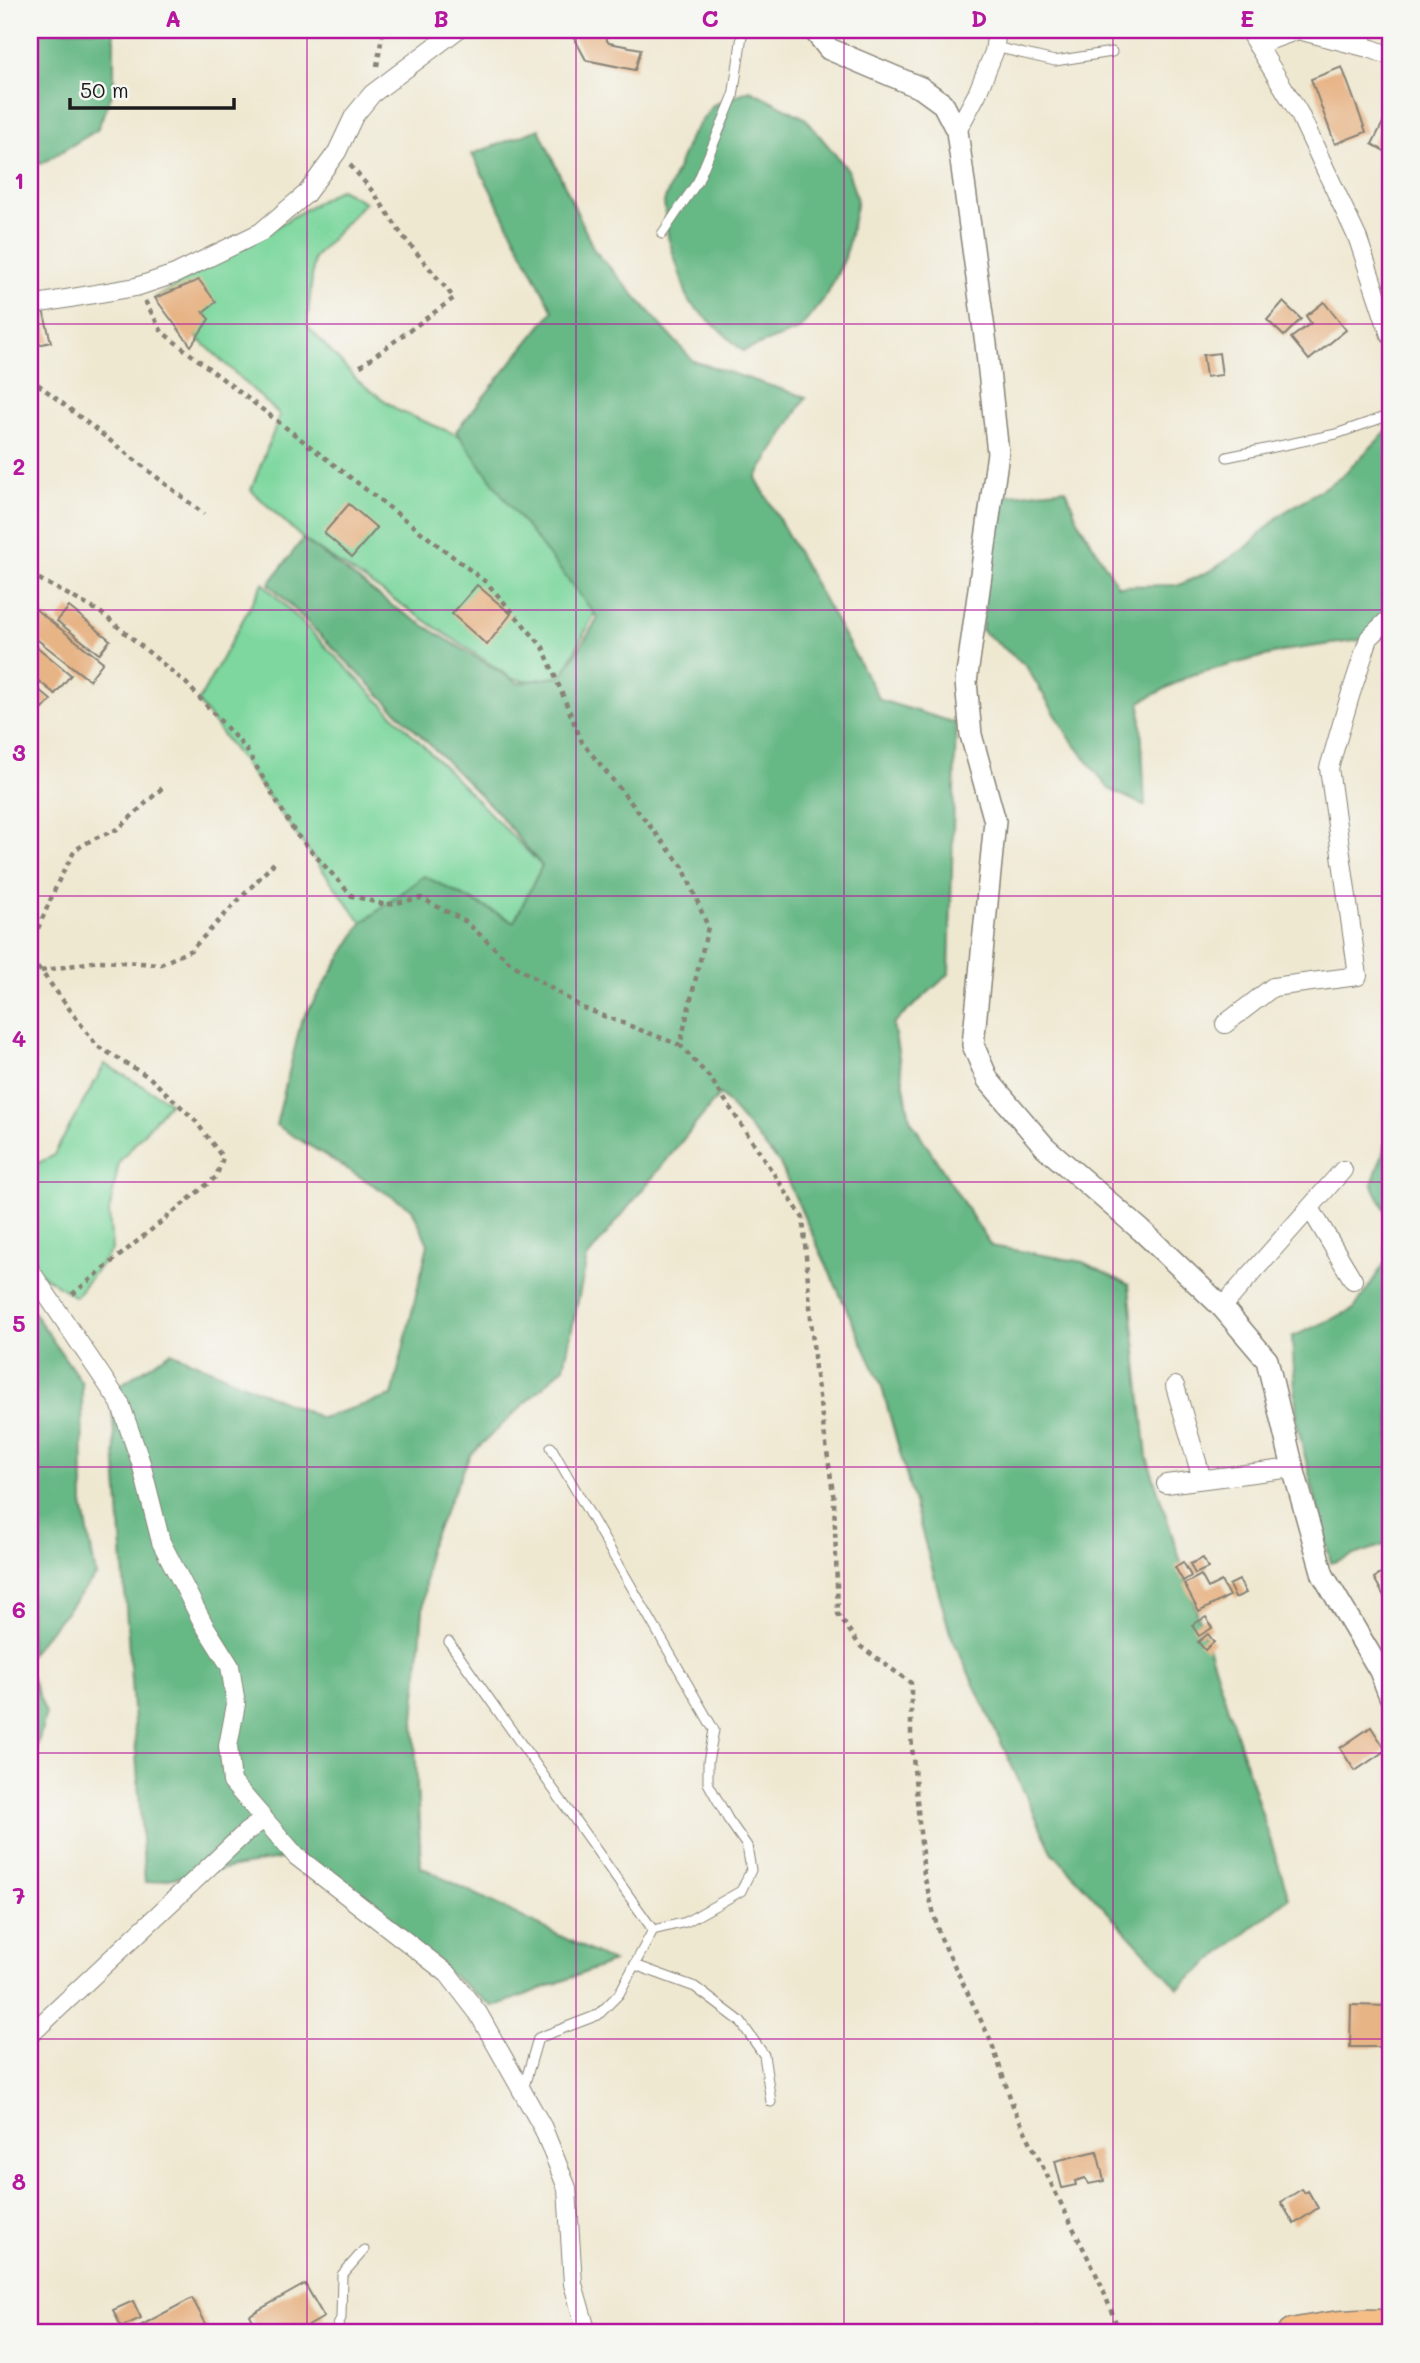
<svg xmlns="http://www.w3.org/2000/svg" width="1420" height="2363" font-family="Mali,sans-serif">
<rect width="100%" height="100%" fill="#f6f6f2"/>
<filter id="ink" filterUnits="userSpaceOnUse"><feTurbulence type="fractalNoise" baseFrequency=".0143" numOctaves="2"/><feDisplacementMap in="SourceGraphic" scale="14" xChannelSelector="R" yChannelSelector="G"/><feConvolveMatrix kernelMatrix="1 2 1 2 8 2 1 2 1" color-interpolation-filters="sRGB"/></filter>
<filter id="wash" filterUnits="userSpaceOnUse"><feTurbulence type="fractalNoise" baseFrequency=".00686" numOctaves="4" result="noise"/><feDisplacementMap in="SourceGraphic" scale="28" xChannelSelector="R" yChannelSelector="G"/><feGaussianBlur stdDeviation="1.57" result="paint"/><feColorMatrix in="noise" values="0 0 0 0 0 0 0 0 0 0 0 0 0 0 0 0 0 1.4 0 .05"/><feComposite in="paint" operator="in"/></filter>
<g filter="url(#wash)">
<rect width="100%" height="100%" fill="#efe8d1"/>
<g fill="#7dd79e" stroke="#4c7a5d" stroke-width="2">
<polygon points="340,189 365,202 314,258 307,326 358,381 399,411 460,436 595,613 558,683 513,679 303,539 251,490 280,415 155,298"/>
<polygon points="263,583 542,866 514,922 424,877 362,923 198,702"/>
<polygon points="105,1064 170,1102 119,1162 109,1213 112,1250 75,1297 36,1271 30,1259 30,1167 53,1156"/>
</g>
<g fill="#66b885" stroke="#416a50" stroke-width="2">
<polygon points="30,30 114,30 114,90 97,130 41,164 30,160"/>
<polygon points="750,90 805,118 848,170 857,201 845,258 827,295 799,330 743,351 689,302 668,237 664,202 690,137 713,105"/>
<polygon points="539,129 594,250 693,361 806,397 756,478 880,700 956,723 949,974 893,1024 910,1119 991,1246 1083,1262 1129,1285 1147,1457 1289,1898 1178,1988 1052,1852 950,1633 881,1384 780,1164 720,1094 587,1258 564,1367 470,1455 428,1549 414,1720 421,1867 613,1962 493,2007 296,1856 145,1883 111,1391 171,1352 321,1418 392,1396 428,1244 412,1209 276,1125 301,1022 362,923 424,876 514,922 542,866 495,810 269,584 303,539 394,607 518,683 562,676 598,618 513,510 456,431 553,311 472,154"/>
<polygon points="1388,430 1390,433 1390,636 1289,650 1191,675 1140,702 1145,806 1109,789 1069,737 1026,666 982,631 992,497 1066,489 1078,521 1118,586 1179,585 1212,570 1248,546 1280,515 1341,477"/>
<polygon points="1390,1133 1390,1543 1331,1563 1297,1424 1292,1337 1354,1309 1386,1261 1386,1212 1372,1184"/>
<polygon points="30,1307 82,1383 83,1504 96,1576 30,1654"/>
<polygon points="30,1675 46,1713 30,1774"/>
</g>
<g id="blocks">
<g fill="#e7b486">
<polygon points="570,30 599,30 609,43 641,49 635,70 586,60"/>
<polygon points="1342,67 1366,132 1335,144 1311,79"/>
<polygon points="1390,109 1390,154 1372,144"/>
<polygon points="199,280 216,302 203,312 209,319 191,346 155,298"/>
<polygon points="1283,302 1301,319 1284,336 1267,320"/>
<polygon points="1324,302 1346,330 1309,360 1291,338 1311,323 1306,316"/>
<polygon points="43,310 51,342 34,346 32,334 30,335 30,313"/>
<polygon points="1219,353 1222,375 1206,377 1203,355"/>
<polygon points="349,504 377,528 352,557 324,533"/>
<polygon points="477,585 511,614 487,645 452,614"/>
<polygon points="30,605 103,662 89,680 30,634"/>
<polygon points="69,607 110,640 99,654 57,621"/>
<polygon points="30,641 71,675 55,694 30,674"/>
<polygon points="30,682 51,700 43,709 30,698"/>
<polygon points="30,706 40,715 30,726"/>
<polygon points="1203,1558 1208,1568 1195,1574 1190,1564"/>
<polygon points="1183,1562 1191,1576 1183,1581 1175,1567"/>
<polygon points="1390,1569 1390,1607 1374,1578"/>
<polygon points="1201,1575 1208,1588 1221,1581 1229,1596 1199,1612 1184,1584"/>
<polygon points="1239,1580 1246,1593 1235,1598 1229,1585"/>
<polygon points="1206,1617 1212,1628 1199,1636 1192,1625"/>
<polygon points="1208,1634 1214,1642 1205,1650 1198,1642"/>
<polygon points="1371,1727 1386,1750 1355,1771 1340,1748"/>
<polygon points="1351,2005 1388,2006 1388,2047 1350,2047"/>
<polygon points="1097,2151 1104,2181 1089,2184 1085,2178 1075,2181 1076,2185 1062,2188 1055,2161"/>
<polygon points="1302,2189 1305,2193 1308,2191 1318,2208 1294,2224 1281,2202"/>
<polygon points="305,2284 324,2317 296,2333 260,2333 250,2315"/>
<polygon points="192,2298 211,2333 127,2333"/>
<polygon points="133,2301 141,2318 121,2327 113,2310"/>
<polygon points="1037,2326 1041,2333 1023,2333"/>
</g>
</g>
</g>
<g filter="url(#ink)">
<use href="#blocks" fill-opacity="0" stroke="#868276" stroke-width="2"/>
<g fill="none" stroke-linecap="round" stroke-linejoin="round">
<defs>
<g id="service">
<polyline points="995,47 1055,61 1112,52"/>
<polyline points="1366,47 1367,30"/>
<polyline points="662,234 698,181 733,97 742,35 747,30"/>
<polyline points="1227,457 1336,434 1390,415"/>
<polyline points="449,1642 653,1930"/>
<polyline points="635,1965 695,1987 740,2021 764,2055 771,2102"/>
<polyline points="523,2090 538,2038 598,2015 619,1994 653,1930 686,1922 741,1891 751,1870 747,1846 728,1819 708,1783 708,1762 714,1730 551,1447"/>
<polyline points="335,2333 341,2318 342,2275 364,2250"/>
</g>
<g id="minor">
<polyline points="1248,30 1299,113 1358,239 1390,335"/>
<polyline points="1257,45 1298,30 1372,49 1390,56"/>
<polyline points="957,131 977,94 994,52 997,30"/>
<polyline points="30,305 136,287 175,274 261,232 306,194 337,152 354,116 372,94 457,30"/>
<polyline points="1225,1024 1273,987 1358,976 1329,768 1350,696 1369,638 1390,618"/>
<polyline points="1310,1208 1353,1280"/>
<polyline points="30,1270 120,1403 141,1463 161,1542 203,1623 230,1666 236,1704 228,1746 232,1782 264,1819"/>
<polyline points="1222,1307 1343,1170"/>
<polyline points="1175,1386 1202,1479"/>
<polyline points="1166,1484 1293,1468"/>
<polyline points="30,2035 246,1832 264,1819 296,1856 448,1974 478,2013 543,2128 567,2188 573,2284 587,2333"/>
</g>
<polyline id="tertiary" points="814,30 829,49 921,88 943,104 957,131 986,344 998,453 966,682 971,735 995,821 973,1045 988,1080 1045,1147 1142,1231 1222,1307 1267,1360 1293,1468 1323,1575 1380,1671 1390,1696"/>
<path id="primary" d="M1292 2333C1324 2327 1357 2321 1390 2325"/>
</defs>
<use href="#service" stroke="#868276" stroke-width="11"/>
<use href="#minor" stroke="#868276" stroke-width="20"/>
<use href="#tertiary" stroke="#868276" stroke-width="24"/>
<use href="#primary" stroke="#868276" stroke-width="31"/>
<g stroke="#868276" stroke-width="4.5" stroke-dasharray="5 5" stroke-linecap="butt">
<polyline points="377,66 383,30"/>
<polyline points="350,165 374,193 402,235 454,298 358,368"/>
<polyline points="145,301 162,332 487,583 543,647 582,742 683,867 708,927 680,1045 711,1079 803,1218 815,1369 834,1500 838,1614 860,1646 911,1683 911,1736 924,1875 939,1934 991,2041 1014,2109 1099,2280 1120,2333"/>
<polyline points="30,378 204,514"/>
<polyline points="30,574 100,612 186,683 246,749 296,834 352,896 386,905 421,898 465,921 512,964 583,1008 680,1045"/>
<polyline points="30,947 59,880 75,850 93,839 118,829 162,788"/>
<polyline points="30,961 41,971 97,1046 149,1077 194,1119 223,1158 216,1177 69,1297"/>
<polyline points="41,971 98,961 161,964 191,950 274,863"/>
</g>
<use href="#service" stroke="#fff" stroke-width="9"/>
<use href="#minor" stroke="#fff" stroke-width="18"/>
<use href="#tertiary" stroke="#fff" stroke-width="21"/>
<use href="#primary" stroke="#f6be87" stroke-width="28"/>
</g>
</g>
<path fill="none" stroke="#b5179e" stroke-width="2" stroke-opacity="0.55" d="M307 30V2333M576 30V2333M844 30V2333M1113 30V2333M30 324H1390M30 610H1390M30 896H1390M30 1182H1390M30 1467H1390M30 1753H1390M30 2039H1390"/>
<rect width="1420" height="2363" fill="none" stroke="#f6f6f2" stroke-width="77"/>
<path d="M70 98v10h164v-10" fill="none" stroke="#1c1c1c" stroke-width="3.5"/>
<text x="80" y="98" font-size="21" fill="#1c1c1c" stroke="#f6f6f2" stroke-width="5" paint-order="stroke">50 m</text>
<rect x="38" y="38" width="1344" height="2286" fill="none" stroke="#b5179e" stroke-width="2.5"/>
<g font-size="23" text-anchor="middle" font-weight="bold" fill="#b5179e">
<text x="173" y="27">A</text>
<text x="441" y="27">B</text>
<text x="710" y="27">C</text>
<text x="979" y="27">D</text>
<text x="1247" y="27">E</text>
<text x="19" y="189">1</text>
<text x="19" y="475">2</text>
<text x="19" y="761">3</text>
<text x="19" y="1047">4</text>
<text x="19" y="1332">5</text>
<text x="19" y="1618">6</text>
<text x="19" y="1904">7</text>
<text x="19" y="2190">8</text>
</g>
</svg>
